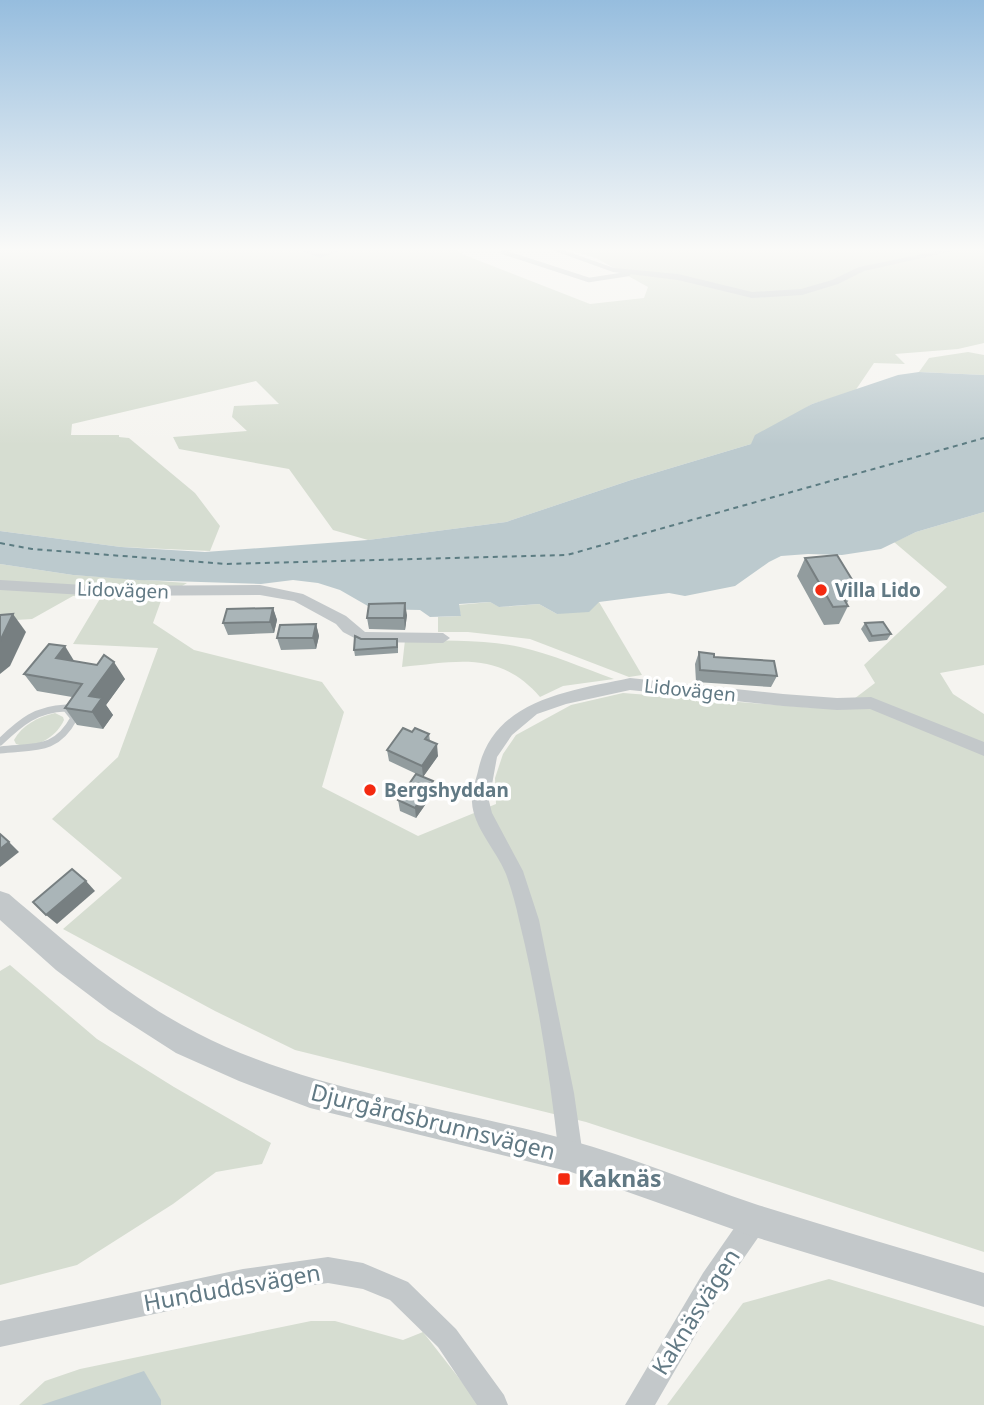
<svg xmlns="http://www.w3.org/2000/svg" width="984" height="1405" font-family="'Noto Sans',sans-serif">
<rect width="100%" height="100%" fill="#f5f4f0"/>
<g fill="#d6ddd1">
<polygon points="0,249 453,249 467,256 590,304 644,298 648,287 596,258 566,249 984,249 984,343 958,349 895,354 905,364 874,363 855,391 812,404 751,444 631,480 506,522 368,540 333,530 289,469 179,449 173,437 247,431 232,417 234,406 279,404 256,381 72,424 71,435 119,435 119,437 129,438 195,493 220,526 210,551 121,547 0,531"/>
<polygon points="968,352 984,355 984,375 919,372 929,358"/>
<polygon points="984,512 984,665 940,673 953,694 984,714 984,1252 586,1122 295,1050 215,1011 63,929 122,878 52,819 118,757 158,648 73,644 101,597 73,596 32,619 0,621 0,564 73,575 187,583 162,598 153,623 194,650 322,682 344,712 322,787 418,836 496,804 495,778 503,754 516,735 571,705 623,693 815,708 846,705 875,683 864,665 947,587 894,542 916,532"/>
<polygon points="490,602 500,607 539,604 557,614 599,602 642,675 629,677 530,639 468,632 438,632 438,617 461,616 458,605"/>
<path d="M405 640C443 641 482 639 520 647 552 654 583 668 614 679L563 686 540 697C499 650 457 662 402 667Z"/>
<path d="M55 713 63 717 64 720C56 738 34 750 16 744L14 740C22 725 38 717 55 713Z"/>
<polygon points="10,965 97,1039 174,1087 271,1143 262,1164 216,1172 173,1204 77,1265 0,1285 0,971"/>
<polygon points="829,1279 984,1326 984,1405 667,1405 743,1303"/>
<polygon points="311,1321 335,1321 403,1340 423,1332 480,1405 19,1405 45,1381 80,1369"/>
</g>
<g fill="#bccace">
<polygon points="919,372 984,375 984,512 916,532 881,549 842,555 808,554 781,556 769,562 735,586 685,596 669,593 599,602 589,612 557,614 539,604 499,607 490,602 459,604 461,616 430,617 420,610 373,609 340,590 318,583 293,580 261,584 138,580 73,575 0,564 0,531 121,547 205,552 368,540 506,522 631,480 751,444 755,435 812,404 898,375"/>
<polygon points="144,1371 161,1400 161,1405 41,1405"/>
</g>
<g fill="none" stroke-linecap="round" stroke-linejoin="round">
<polyline stroke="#5c7c82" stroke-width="2" stroke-dasharray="5 4.5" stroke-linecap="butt" points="0,543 32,549 227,564 567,555 984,438"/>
<g stroke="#c3c8ca" stroke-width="4.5">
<polyline points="509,249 503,252 589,280 628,274"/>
<polyline points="973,249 984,249"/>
</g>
<path stroke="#c3c8ca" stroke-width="7" d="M0 742C21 722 36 709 66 708L74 718C56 752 34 746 0 750"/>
<g fill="#c3c8ca" fill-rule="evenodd">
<path d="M297 249C306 249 314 253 321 253 330 253 337 249 346 249L320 258Z"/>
<polygon points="549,249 560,249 614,268 678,274 752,292 801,289 832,280 859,267 948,249 962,249 864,271 838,284 802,295 752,298 678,280 613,272"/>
<polygon points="0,580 101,586 260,585 303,594 346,616 365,632 443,633 450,638 443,643 362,642 343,632 336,624 294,601 260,595 101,596 0,590"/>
<path d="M630 678 783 694 837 698 871 697 984 742V756L870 709 837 710 783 706 630 690 566 704 537 714 512 735 497 757 489 801 492 813 523 871 539 920 574 1093 583 1156 579 1164 571 1168 563 1164 559 1156C550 1077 538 997 519 920 516 905 511 888 506 874 497 851 473 827 472 802 471 792 476 780 478 771 493 699 570 691 630 678Z"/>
<polygon points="755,1208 764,1211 767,1220 764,1229 721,1291 655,1405 625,1405 703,1273 746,1211"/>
<polygon points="328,1257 363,1263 408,1282 456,1329 504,1395 508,1405 477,1405 438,1347 390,1300 363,1289 328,1283 243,1295 0,1347 0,1321 243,1269"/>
</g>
<path fill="#c3c8ca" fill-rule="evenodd" d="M0 891 9 894C68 944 128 998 197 1033 312 1092 445 1106 569 1140 632 1157 693 1183 755 1204 831 1228 908 1250 984 1273V1307L755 1237 571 1172 310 1108 239 1081 176 1053 109 1010 56 970 0 920Z"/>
</g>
<g fill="#929c9e">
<polygon points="805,558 856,586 847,603 848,606 839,624 824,625 797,576"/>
<polygon points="273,608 277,620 274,633 228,635 223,623"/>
<polygon points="407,615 405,630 369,629 367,618"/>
<polygon points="865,623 891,634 887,640 869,642 861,629"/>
<polygon points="316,624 319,636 316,649 281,650 277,638"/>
<polygon points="398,645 398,653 355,656 354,650"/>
<polygon points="699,652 714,657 777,676 771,687 696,682 695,664"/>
<polygon points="74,661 125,679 106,705 113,715 103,729 77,725 65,708 72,697 37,691 24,674"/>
<polygon points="412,732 429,734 430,741 438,756 423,777 389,761 387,750"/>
<polygon points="433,781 434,792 416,818 400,811 398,800"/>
</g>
<g fill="#777f81">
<polygon points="405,603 407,615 405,630 404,618"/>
<polygon points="273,608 277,620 274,633 270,622"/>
<polygon points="13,614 26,632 10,666 0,674 0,641"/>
<polygon points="316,624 319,636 316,649 313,638"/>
<polygon points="65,646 76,664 56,658"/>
<polygon points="114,662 125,679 106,705 113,715 103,729 92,712 89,696"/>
<polygon points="437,744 438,756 423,777 422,766"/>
<polygon points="433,781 434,792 416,818 415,808"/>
<polygon points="9,842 19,852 0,867 0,849"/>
<polygon points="86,881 95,891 57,924 46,915"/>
</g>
<g fill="#aab5b8" stroke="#777f81" stroke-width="2">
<polygon points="837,555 856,586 837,587 848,606 833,607 805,558"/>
<polygon points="405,603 404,618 367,618 369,604"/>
<polygon points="273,608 270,622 223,623 227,609"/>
<polygon points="13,614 0,641 0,615"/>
<polygon points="883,622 891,634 872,636 865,623"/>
<polygon points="316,624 313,638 277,638 280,625"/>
<polygon points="355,636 361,639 397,639 397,647 354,650"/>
<polygon points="49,644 65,646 56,658 97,665 104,655 114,662 89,696 102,698 92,712 65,708 82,684 24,674"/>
<polygon points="699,652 714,654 714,657 774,661 777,676 700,670"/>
<polygon points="403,728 412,732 415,728 429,734 425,739 437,744 422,766 387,750"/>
<polygon points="416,774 433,781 415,808 398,800"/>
<polygon points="0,834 9,842 0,849"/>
<polygon points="72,869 86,881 46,915 33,902"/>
</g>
<linearGradient id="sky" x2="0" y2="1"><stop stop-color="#96bdde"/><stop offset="0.56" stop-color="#fafaf8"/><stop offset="1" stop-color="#fafaf8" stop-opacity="0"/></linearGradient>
<rect width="984" height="445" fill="url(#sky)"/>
<g fill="#f42a11" stroke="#fff" stroke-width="2.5">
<circle cx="821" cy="590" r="7"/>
<circle cx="370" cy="790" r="7"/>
<rect x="557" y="1172" width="14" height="14" rx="3.5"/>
</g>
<g text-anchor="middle" stroke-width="7" stroke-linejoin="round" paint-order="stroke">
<g font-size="19" fill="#617984" stroke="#fff">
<text transform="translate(123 590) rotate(2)" y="7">Lidovägen</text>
<text transform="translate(690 690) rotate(6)" y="7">Lidovägen</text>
</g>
<g font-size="19" font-weight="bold" fill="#617984" stroke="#fff" text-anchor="start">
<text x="835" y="597">Villa Lido</text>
<text x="384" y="797">Bergshyddan</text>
</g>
<g font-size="23" fill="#617984" stroke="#fff">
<text transform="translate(433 1122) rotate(14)" y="8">Djurgårdsbrunnsvägen</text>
<text transform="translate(232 1288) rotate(-10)" y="8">Hunduddsvägen</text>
<text transform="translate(696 1312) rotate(-58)" y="8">Kaknäsvägen</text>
</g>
<g font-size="23" font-weight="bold" fill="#617984" stroke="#fff" text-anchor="start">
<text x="578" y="1187">Kaknäs</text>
</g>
</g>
</svg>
